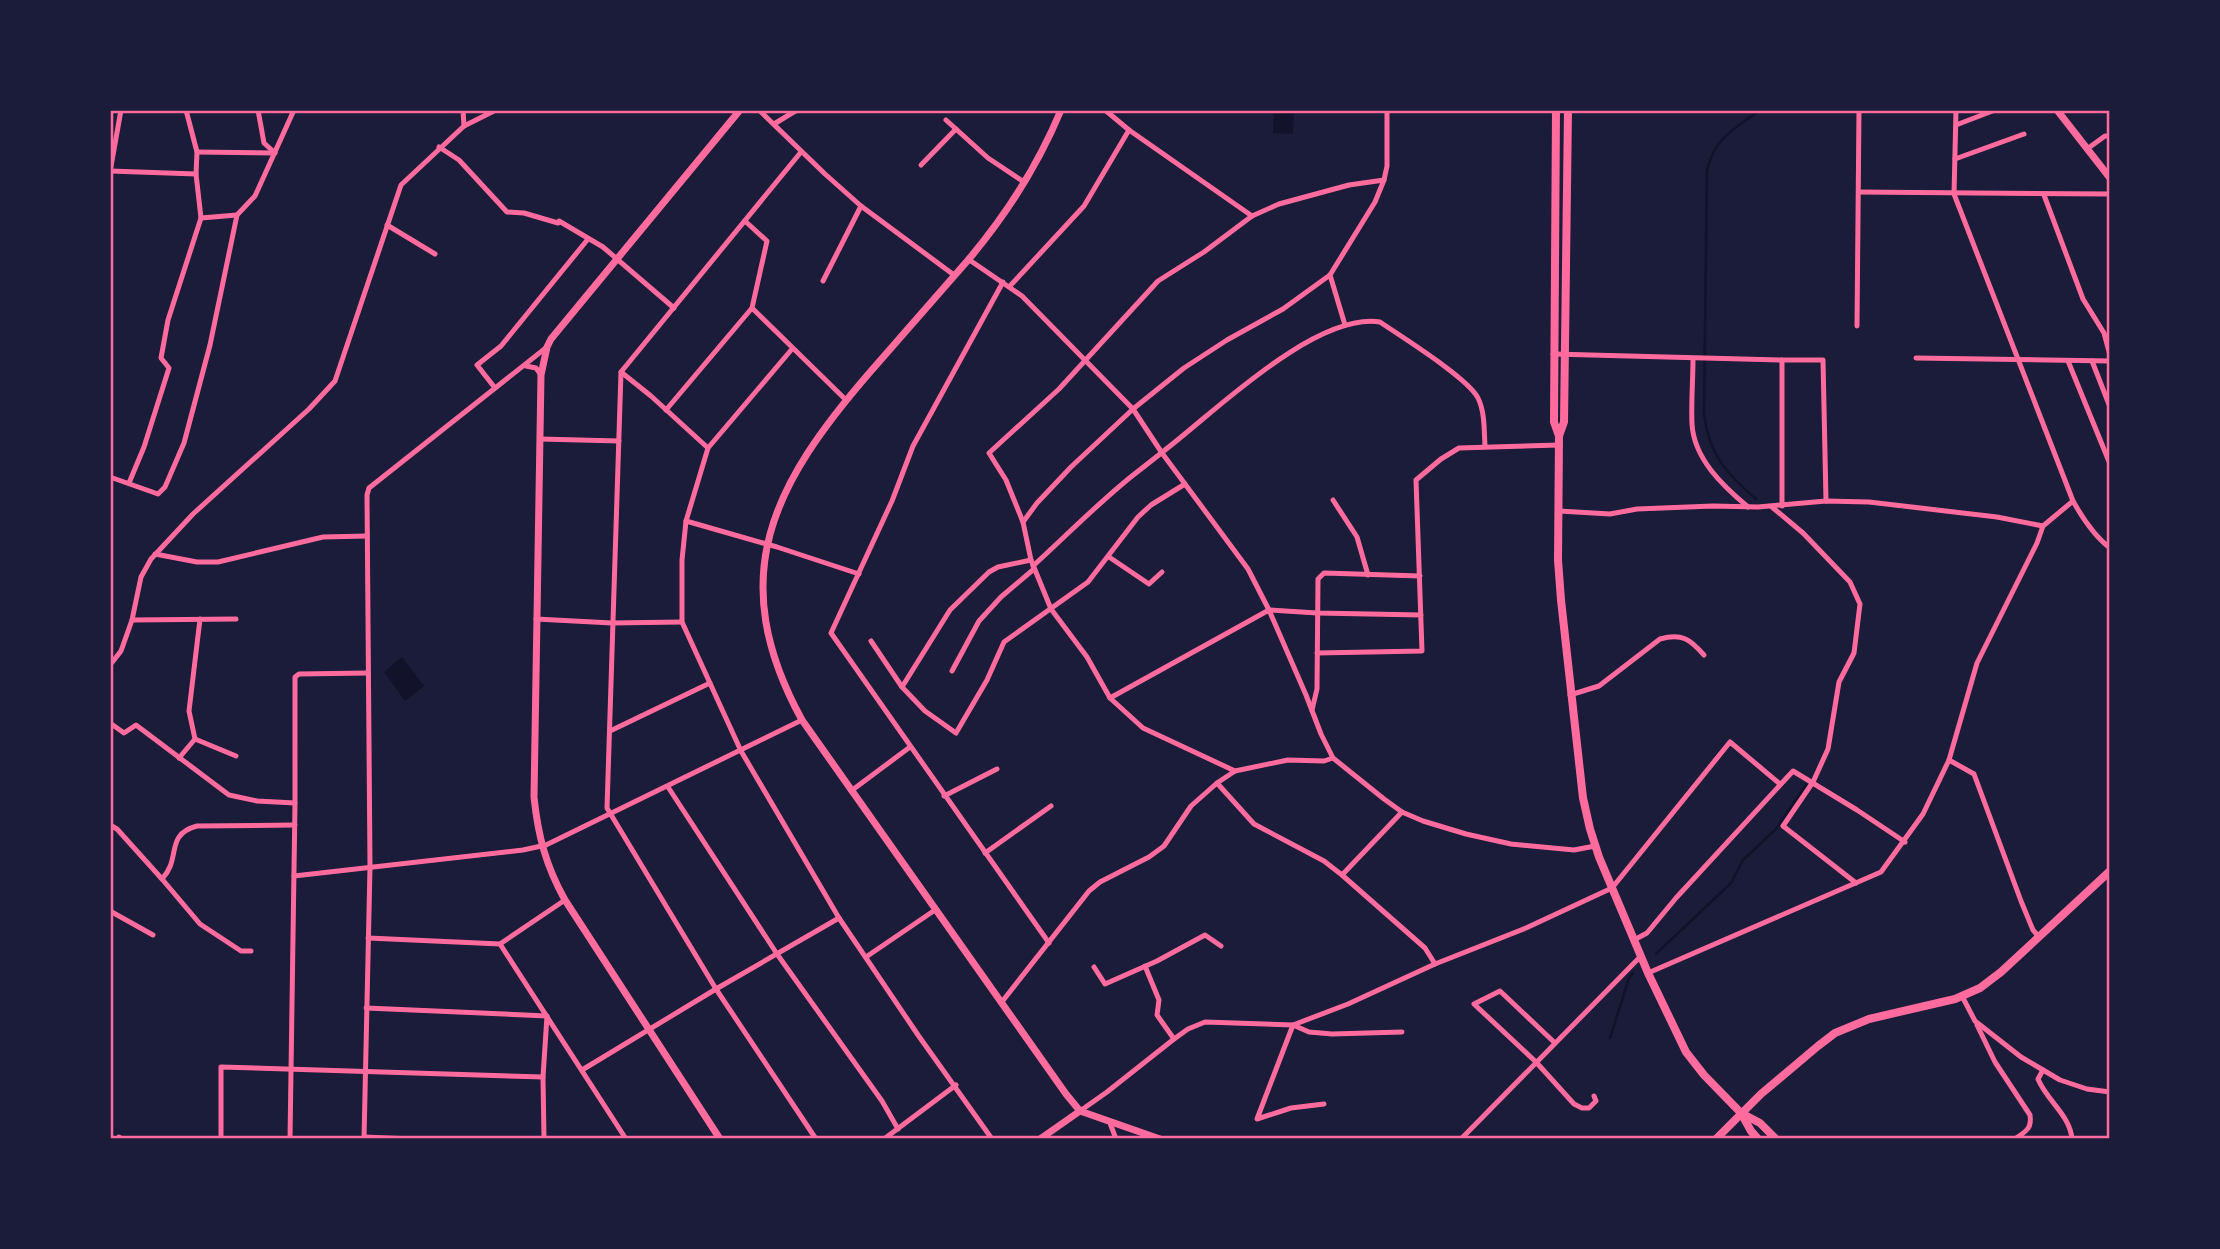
<svg xmlns="http://www.w3.org/2000/svg" width="2220" height="1249" font-family="Arial,sans-serif">
<rect width="100%" height="100%" fill="#1b1b3a"/>
<g fill="#12122b">
<polygon points="1274,110 1294,110 1293,134 1273,133"/>
<polygon points="402,657 424,686 405,701 384,672"/>
</g>
<g fill="none" stroke-linecap="round" stroke-linejoin="round">
<g stroke="#12122b" stroke-width="2.5">
<path d="M1756 499C1726 473 1709 455 1704 414L1707 171C1714 137 1734 130 1760 110"/>
<polyline points="1656,954 1731,883 1743,860 1776,829 1806,785"/>
<polyline points="1610,1038 1629,978 1633,973"/>
</g>
<g stroke="#ff6b9d" stroke-width="5">
<polyline points="258,110 264,143 275,153"/>
<polyline points="463,110 464,126"/>
<polyline points="759,110 825,174 861,206 954,275"/>
<polyline points="1105,110 1129,130 1252,216"/>
<path d="M1956 110 1954 194 2073 501C2083 519 2094 536 2110 548"/>
<polyline points="946,120 988,158 1024,182"/>
<polyline points="774,124 797,110"/>
<polyline points="1956,125 1995,110"/>
<polyline points="439,147 459,160 507,212 524,213 558,223"/>
<polyline points="2087,149 2105,136 2110,136"/>
<polyline points="197,152 275,153"/>
<polyline points="801,152 621,372 607,808 716,989 816,1139"/>
<polyline points="1955,159 2024,134"/>
<polyline points="921,165 956,129"/>
<polyline points="110,171 196,174"/>
<polyline points="110,172 121,110"/>
<polyline points="1859,192 2110,194"/>
<polyline points="2044,195 2083,299 2104,333 2110,355"/>
<polyline points="201,218 237,215"/>
<polyline points="559,221 603,247 674,308"/>
<polyline points="387,225 435,254"/>
<polyline points="968,259 1022,296 1133,409 1162,453 1248,569 1269,610 1306,695 1321,734 1333,758 1384,799 1402,812 1423,821 1466,834 1511,844 1574,850 1595,846"/>
<polyline points="1330,275 1345,325"/>
<polyline points="823,281 861,206"/>
<polyline points="1003,282 913,446 892,501 831,633 1049,943"/>
<polyline points="1010,286 1084,206 1129,130"/>
<polyline points="752,308 846,400"/>
<polyline points="1857,326 1859,110"/>
<polyline points="792,349 708,448 686,521 682,560 682,622 741,751 839,918 918,1035 992,1139"/>
<polyline points="1553,354 1782,360 1782,506"/>
<polyline points="1916,358 2110,361"/>
<path d="M1693 359C1693 380 1691 402 1692 424 1694 459 1723 486 1748 507"/>
<polyline points="1782,360 1823,360 1826,501"/>
<polyline points="2068,361 2110,464"/>
<polyline points="2092,361 2110,407"/>
<polyline points="526,366 536,368 541,375"/>
<polyline points="621,372 651,396 708,448"/>
<polyline points="495,388 477,365 501,346 588,239"/>
<polyline points="666,410 752,308 767,241 745,221"/>
<polyline points="540,439 619,441"/>
<polyline points="110,477 158,494 165,487 184,443 210,345 237,215 255,196 294,110"/>
<polyline points="129,483 144,447 169,368 161,358 168,320 201,218 196,174 197,152 186,110"/>
<polyline points="1333,500 1357,537 1368,575"/>
<polyline points="1772,507 1803,533 1850,582 1860,604 1854,653 1839,682 1828,749 1813,782 1783,826 1856,883"/>
<polyline points="1559,511 1610,514 1637,509 1713,506 1758,507 1826,501 1869,502 1997,517 2043,526"/>
<polyline points="686,521 777,547 859,574"/>
<polyline points="1023,522 1037,503 1071,467 1133,409 1184,368 1227,340 1283,309 1330,275 1375,202 1384,180 1387,166 1387,110"/>
<polyline points="155,554 197,562 218,562 323,537 367,536"/>
<polyline points="1109,557 1149,584 1162,572"/>
<path d="M1033 566C1066 536 1097 504 1132 476 1150 462 1168 448 1186 433 1230 397 1321 313 1380 322 1402 337 1468 378 1478 398 1485 412 1484 431 1485 446"/>
<polyline points="536,619 612,623 682,622"/>
<polyline points="132,620 236,619"/>
<polyline points="871,641 902,687 925,711 956,733 987,680 1004,642 1088,582 1138,517 1151,505 1185,484"/>
<polyline points="1317,653 1422,651 1416,480 1441,459 1459,448 1559,445"/>
<polyline points="110,665 121,651 132,620 141,577 151,559 193,514 309,409 335,381 401,185 464,126 496,110"/>
<polyline points="952,671 979,621 1001,597 1034,569"/>
<polyline points="902,687 950,610 989,572 998,567 1031,560"/>
<path d="M1570 695 1599 686 1660 639C1682 633 1690 639 1704 655"/>
<polyline points="1110,698 1269,610 1317,613 1421,615"/>
<polyline points="1312,710 1317,689 1318,579 1324,573 1420,576"/>
<polyline points="110,723 124,733 136,725 229,795 257,801 295,803"/>
<polyline points="610,731 710,683"/>
<polyline points="195,739 236,756"/>
<polyline points="179,758 195,739 189,711 200,619"/>
<polyline points="1949,760 1974,774 2021,901 2033,930 2039,937"/>
<polyline points="1235,771 1143,728 1110,698 1087,657 1051,609 1031,560 1023,522 1006,480 989,453 1059,389 1158,281 1204,252 1252,216 1279,204 1349,185 1384,180"/>
<polyline points="1217,783 1254,824 1324,861 1342,875 1425,948 1435,964"/>
<polyline points="668,787 777,954 882,1101 898,1129"/>
<polyline points="851,791 910,747"/>
<polyline points="944,796 997,769"/>
<polyline points="110,825 117,829 162,879 200,924 241,951 251,951"/>
<polyline points="985,853 1051,806"/>
<polyline points="1342,875 1402,812"/>
<polyline points="294,876 523,850 546,845 802,720"/>
<path d="M162 879C182 858 164 835 197 826L295 825"/>
<polyline points="110,911 153,935"/>
<polyline points="368,938 500,944 565,900"/>
<polyline points="1634,940 1647,933 1676,898 1793,771 1857,810 1905,842"/>
<polyline points="500,944 626,1139"/>
<polyline points="866,957 935,910"/>
<polyline points="1145,966 1159,1000 1157,1015 1174,1039"/>
<polyline points="1094,967 1105,984 1157,961 1205,935 1221,946"/>
<polyline points="1648,973 1881,872 1923,814 1949,760 1977,663 2037,543 2043,526 2073,501"/>
<polyline points="1962,996 1975,1021 2021,1057 2060,1080 2087,1089 2110,1092"/>
<polyline points="1001,1003 1089,891 1100,882 1149,857 1164,846 1191,806 1217,783 1235,771 1288,760 1324,761 1333,758"/>
<polyline points="366,1008 547,1016"/>
<path d="M1977 1025 1995 1062 2030 1115C2032 1129 2026 1131 2015 1139"/>
<polyline points="1555,1043 1500,991 1474,1004 1536,1062 1574,1104 1582,1108 1589,1108 1596,1101 1594,1096"/>
<polyline points="582,1070 716,989 839,918"/>
<path d="M2043 1070 2038 1079C2047 1101 2070 1115 2072 1139"/>
<polyline points="1324,1104 1291,1108 1257,1119 1293,1025 1348,1004 1435,964 1526,928 1612,888 1730,742 1780,784"/>
<polyline points="1080,1111 1107,1092 1174,1039 1188,1029 1205,1022 1293,1025 1309,1032 1332,1034 1402,1032"/>
<polyline points="1110,1123 1116,1139"/>
<polyline points="364,1137 412,1139"/>
<polyline points="118,1139 119,1137 122,1139"/>
<polyline points="221,1139 221,1067 543,1077"/>
<polyline points="290,1139 295,803 295,677 299,674 368,673"/>
<polyline points="364,1139 370,867 367,495 369,488 547,347"/>
<polyline points="544,1139 543,1077 547,1016"/>
<polyline points="884,1139 956,1085"/>
<polyline points="1461,1139 1641,956"/>
</g>
<g stroke="#ff6b9d" stroke-width="7">
<path d="M1061 110C1039 163 1006 215 969 259 937 296 904 333 871 371 773 484 723 576 802 720L1066 1094 1080 1111 1160 1139"/>
<polyline points="2057,110 2110,178"/>
<path d="M720 1139 565 900C546 866 538 836 534 797L541 375 547 347 551 339 740 110"/>
<polyline points="1040,1139 1080,1111"/>
</g>
<g stroke="#ff6b9d" stroke-width="8">
<polyline points="1556,110 1554,422 1559,436"/>
<polyline points="1568,110 1564,422 1559,436 1558,560 1561,600 1583,798 1590,829 1599,857 1648,973 1686,1052 1704,1075 1741,1113 1760,1123 1776,1139"/>
<polyline points="1741,1113 1751,1131 1758,1139"/>
<polyline points="1716,1139 1761,1094 1818,1046 1835,1033 1869,1019 1955,999 1980,988 2001,972 2110,871"/>
</g>
</g>
<rect width="2220" height="1249" fill="none" stroke="#1b1b3a" stroke-width="224"/>
<rect x="112" y="112" width="1996" height="1025" fill="none" stroke="#ff6b9d" stroke-width="2.5"/>
</svg>
